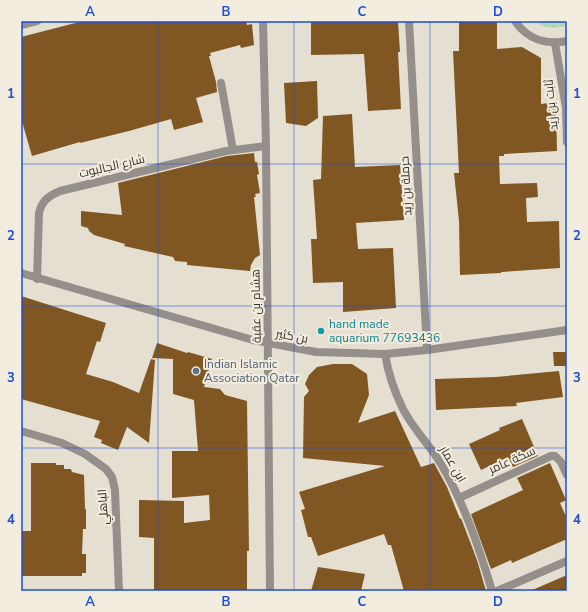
<svg xmlns="http://www.w3.org/2000/svg" width="588" height="612" font-family="'Nunito Sans',Cairo,sans-serif">
<defs>
<pattern id="green-dots" width="8" height="8" patternUnits="userSpaceOnUse"><rect width="8" height="8" fill="#b3dbb8"/><path d="M2 2h.1M6 6h.1" fill="none" stroke="#9abc9e" stroke-width="1.8" stroke-linecap="round"/></pattern>
</defs>
<rect width="100%" height="100%" fill="#e5dfd2"/>
<path fill="url(#green-dots)" d="M534 21H567V25C555 30 544 28 534 21Z"/>
<g fill="#805722">
<polygon points="83,21 246,21 247,25 252,24 254,45 241,48 240,45 210,53 211,56 209,56 216,82 217,92 196,98 203,122 174,130 171,119 129,131 80,143 80,142 32,156 21,118 21,37"/>
<polygon points="311,21 398,21 400,52 398,52 401,109 368,111 364,54 311,55"/>
<polygon points="459,21 497,21 497,49 522,47 541,58 541,104 556,102 557,151 504,154 504,156 499,156 500,184 537,183 538,197 526,198 527,222 559,221 560,268 501,272 501,273 460,275 459,221 454,173 459,173 453,51 459,51"/>
<polygon points="317,81 318,118 306,126 286,123 284,83"/>
<polygon points="352,114 355,167 400,165 404,220 356,223 358,249 393,248 396,308 343,312 343,282 313,283 311,239 317,239 313,180 321,179 323,116"/>
<polygon points="254,153 255,162 257,162 259,174 257,175 260,193 255,194 256,197 254,197 260,255 255,258 251,265 250,271 187,265 187,262 175,261 173,257 124,246 125,244 94,235 89,231 88,228 81,226 81,211 122,215 118,183 227,156"/>
<polygon points="21,296 106,323 100,342 97,341 86,374 113,382 139,393 151,359 155,360 149,443 127,427 118,450 101,443 102,440 94,437 100,421 21,399"/>
<polygon points="157,343 187,353 188,352 212,359 204,387 220,389 225,395 247,401 249,551 247,551 247,591 154,591 154,538 139,537 139,500 184,501 184,523 210,520 209,495 172,498 172,451 198,451 194,400 173,394 173,359 152,358"/>
<polygon points="553,352 567,352 567,366 554,366"/>
<polygon points="333,364 352,364 367,374 369,395 358,423 395,411 421,467 434,463 447,487 460,519 461,518 477,560 486,591 404,591 391,545 388,545 384,534 318,556 311,537 308,537 301,510 305,509 299,492 385,466 303,458 304,397 309,391 305,384 309,375 317,367"/>
<polygon points="559,371 563,397 516,403 517,406 436,410 435,379 496,377"/>
<polygon points="522,419 538,456 513,467 508,457 481,470 469,444 500,430 499,428"/>
<polygon points="31,463 56,463 56,465 64,465 64,469 71,469 72,472 84,475 85,509 86,509 86,529 83,529 82,554 86,554 86,573 82,573 82,576 21,576 21,531 31,531"/>
<polygon points="550,463 566,500 560,503 567,519 567,539 512,563 511,560 491,569 471,514 523,490 517,478"/>
<polygon points="318,567 365,574 361,591 311,591"/>
<polygon points="567,575 567,591 530,591"/>
</g>
<g fill="none" stroke-linecap="round" stroke-linejoin="round">
<polyline stroke="#958f8c" stroke-width="8" points="221,83 233,150"/>
<g stroke="#958f8c" stroke-width="8">
<polyline points="263,21 266,146 270,591"/>
<polyline points="409,21 427,350"/>
<path d="M515 21C527 39 546 45 567 41"/>
<polyline points="21,25 37,21"/>
<polyline points="555,43 566,108 567,142"/>
<polyline points="21,273 253,340 316,352 385,354 427,350 567,330"/>
<path d="M37 279 39 213C42 200 49 196 60 191L226 151 266 146"/>
<path d="M385 354C388 372 395 393 403 409 413 429 430 445 441 464 464 503 479 547 492 591"/>
<polyline points="21,431 62,443 85,454 106,469 112,477 115,490 119,591"/>
<polyline points="459,498 551,456 555,456 561,462 567,475"/>
<polyline points="497,591 567,561"/>
</g>
</g>
<path fill="none" stroke="#1d4ed8" stroke-width="1" stroke-opacity="0.55" d="M158 21V591M294 21V591M430 21V591M21 164H567M21 306H567M21 448H567"/>
<circle fill="#0f9aa8" stroke="#f3eddf" stroke-width="1.5" cx="321" cy="331" r="4"/>
<circle fill="#5c6f8a" stroke="#f3eddf" stroke-width="1.5" cx="196" cy="371" r="4"/>
<g text-anchor="middle" stroke-width="4" stroke-linejoin="round" paint-order="stroke">
<g font-size="12" fill="#33312c" stroke="#f3eddf">
<text transform="translate(551 105) rotate(-96)" y="4">ثابت بن زيد</text>
<text transform="translate(112 166) rotate(-13)" y="4">شارع الجالبوت</text>
<text transform="translate(406 186) rotate(-93)" y="4">حرملة بن زيد</text>
<text transform="translate(256 306) rotate(-91)" y="4">هشام بن عقبة</text>
<text transform="translate(292 336) rotate(10)" y="4">بن كثير</text>
<text transform="translate(512 460) rotate(-24)" y="4">سكة عامر</text>
<text transform="translate(453 464) rotate(60)" y="4">ابن عمار</text>
<text transform="translate(103 507) rotate(-94)" y="4">الباهلي</text>
</g>
<g font-size="12" fill="#0d838f" stroke="#f3eddf" text-anchor="start">
<text x="329" y="328">hand made<tspan x="329" dy="14">aquarium 77693436</tspan></text>
</g>
<g font-size="12" fill="#4e5e75" stroke="#f3eddf" text-anchor="start">
<text x="204" y="368">Indian Islamic<tspan x="204" dy="14">Association Qatar</tspan></text>
</g>
</g>
<rect width="588" height="612" fill="none" stroke="#f3eddf" stroke-width="44"/>
<rect x="22" y="22" width="544" height="568" fill="none" stroke="#1d4ed8" stroke-width="1.5"/>
<g font-size="13" text-anchor="middle" font-weight="bold" fill="#1d4ed8">
<text x="90" y="16">A</text>
<text x="226" y="16">B</text>
<text x="362" y="16">C</text>
<text x="498" y="16">D</text>
<text x="11" y="98">1</text>
<text x="577" y="98">1</text>
<text x="11" y="240">2</text>
<text x="577" y="240">2</text>
<text x="11" y="382">3</text>
<text x="577" y="382">3</text>
<text x="11" y="524">4</text>
<text x="577" y="524">4</text>
<text x="90" y="606">A</text>
<text x="226" y="606">B</text>
<text x="362" y="606">C</text>
<text x="498" y="606">D</text>
</g>
</svg>
